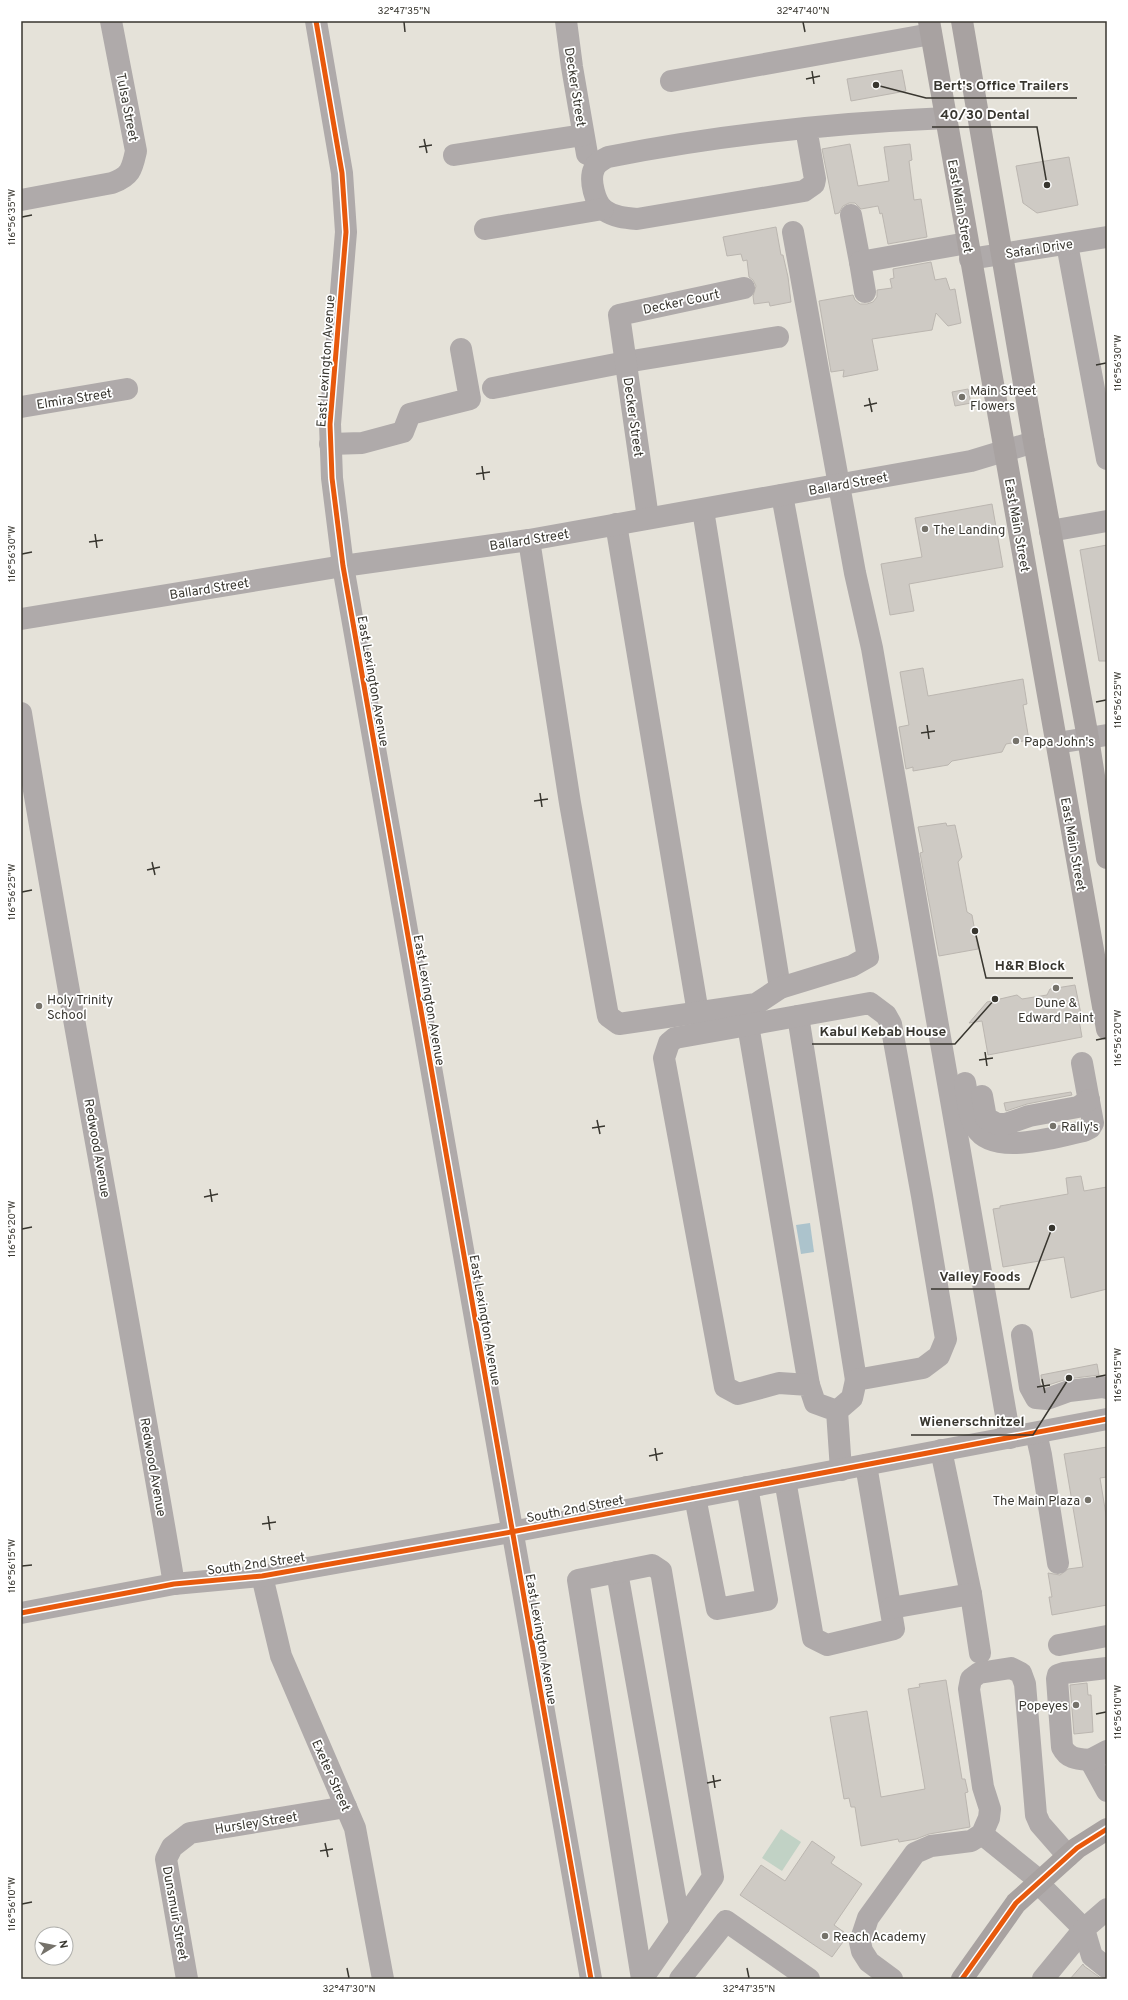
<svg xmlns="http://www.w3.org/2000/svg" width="1128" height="2000" font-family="Overpass,sans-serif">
<rect width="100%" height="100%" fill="#e5e2d9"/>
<polygon fill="#c1d2c5" points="781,1829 801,1842 782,1871 762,1858"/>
<polygon fill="#acc3cc" points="810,1223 814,1252 801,1254 796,1225"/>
<g fill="#cecac4" stroke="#bbb6b0">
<polygon points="902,70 906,91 851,101 847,79"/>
<polygon points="850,144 858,186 889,181 884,147 910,144 912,160 909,161 914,200 921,199 927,237 888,244 882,213 880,214 878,206 861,209 855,203 849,203 843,206 839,213 835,214 822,149"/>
<polygon points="1069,157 1078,205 1037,213 1023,203 1016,166"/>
<polygon points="776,227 781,255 783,255 788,277 791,302 770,306 769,302 754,304 753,296 756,286 753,280 749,277 747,260 743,261 741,254 727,256 723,237"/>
<polygon points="931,262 935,280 946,278 950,290 955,289 961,323 948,326 936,313 932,330 872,339 878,370 843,377 844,370 831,372 819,301 853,295 855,300 860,304 867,304 873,302 877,297 877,290 892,288 890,279 894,278 893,269"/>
<polygon points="968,389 971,403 955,406 952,392"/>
<polygon points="992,504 1003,567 909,584 914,611 890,615 881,564 922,557 915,518"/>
<polygon points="1107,545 1107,661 1099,661 1080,550"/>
<polygon points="923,668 928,696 1023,679 1027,704 1023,705 1029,740 1006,744 1002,752 952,761 948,765 913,771 913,767 906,769 899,727 909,725 900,672"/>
<polygon points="946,823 947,826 955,825 962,857 958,862 967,912 972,915 978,949 939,956 920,853 923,852 918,827"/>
<polygon points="1075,985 1082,1019 1079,1020 1082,1037 988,1055 982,1021 969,1023 987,1002 1017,995 1022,999 1047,995 1050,989"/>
<polygon points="1071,1092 1072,1095 1027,1104 1006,1111 1004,1103"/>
<polygon points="1081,1176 1084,1191 1107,1187 1107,1289 1071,1298 1064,1257 1003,1267 993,1209 1000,1208 1000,1206 1068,1194 1066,1178"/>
<polygon points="1097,1364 1099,1375 1067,1379 1045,1386 1042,1383 1041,1375"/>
<polygon points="1107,1447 1107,1477 1100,1478 1107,1521 1107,1605 1052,1615 1049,1597 1052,1597 1048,1573 1060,1575 1068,1569 1083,1567 1064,1454"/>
<polygon points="946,1680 962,1779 965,1779 968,1792 965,1793 970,1827 929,1834 916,1839 899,1842 898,1839 861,1846 855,1807 851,1807 849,1798 844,1799 830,1717 867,1711 881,1797 925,1789 908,1689 920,1687 919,1684"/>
<polygon points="1087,1683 1088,1695 1091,1695 1093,1732 1074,1734 1070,1685"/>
<polygon points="812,1841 835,1857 831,1863 862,1884 834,1925 848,1935 832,1957 740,1895 761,1865 785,1881"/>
<polygon points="1083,1964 1084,1966 1102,1979 1070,1979"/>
</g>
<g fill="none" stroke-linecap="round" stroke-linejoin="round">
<g stroke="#afaaaa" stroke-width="22">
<polyline points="316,21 342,173 346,232 330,424 332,478 343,566 591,1979"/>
<polyline points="566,21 572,67 587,154"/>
<polyline points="671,81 931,34"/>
<path d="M806 128 815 179 814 184 804 191 637 219C625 218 614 217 604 210 595 203 589 180 594 169 596 163 602 160 608 157 719 135 832 123 946 118"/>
<polyline points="454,155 583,135"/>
<path d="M21 200 112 183C131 176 132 169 136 151L111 21"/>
<polyline points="851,215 860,262"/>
<polyline points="485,229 603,209"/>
<polyline points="793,232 855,573 872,648 1010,1438"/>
<polyline points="1067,244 1107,459"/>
<polyline points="970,259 1107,237"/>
<polyline points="865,292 860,262 967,243"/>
<polyline points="493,388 626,362 778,337"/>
<polyline points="21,407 127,389"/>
<polyline points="330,444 362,443 403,432 410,414 470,399 461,349"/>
<polyline points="703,510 780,988"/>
<polyline points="648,518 619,315 744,288"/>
<polyline points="616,524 698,1013"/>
<polyline points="1050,531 1107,521"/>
<polyline points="529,540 570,803 608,1016 619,1024 756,1004 780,988 852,966 868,957 782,495"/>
<polyline points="21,619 343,566 529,540 971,461 1034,442"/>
<path d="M21 713C69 1004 125 1293 174 1584"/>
<polyline points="1057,743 1107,735"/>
<polyline points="798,1016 856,1380"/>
<polyline points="748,1025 809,1385"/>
<path d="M965 1083C968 1098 968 1116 976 1128 994 1157 1057 1136 1084 1131L1090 1128 1093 1123 1082 1063"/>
<polyline points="982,1096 986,1118 997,1124 1006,1124 1029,1116 1078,1107 1089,1100"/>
<polyline points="1022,1335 1030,1387 1036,1398 1047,1399 1069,1391 1102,1387 1107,1388"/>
<polyline points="837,1411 852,1398 856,1380 923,1368 939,1356 946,1339 922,1196 891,1024 886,1015 870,1003 675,1038 669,1043 664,1058 725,1387 738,1394 779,1383 809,1385 815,1403 837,1411 841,1470"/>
<polyline points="1036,1433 1041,1455 1058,1563"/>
<polyline points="941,1450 971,1594 980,1653"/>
<polyline points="785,1480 813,1638 827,1645 894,1629 866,1465"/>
<polyline points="695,1497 717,1609 767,1600 747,1487"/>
<polyline points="617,1572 680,1925"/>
<polyline points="262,1576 281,1656 355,1828 383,1979"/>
<polyline points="891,1608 971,1594"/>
<polyline points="21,1613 174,1584 262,1576 511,1532 1107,1419"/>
<polyline points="1059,1645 1107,1636"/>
<polyline points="1107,1751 1090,1760 1107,1791"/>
<path d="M1090 1760C1077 1759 1068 1759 1062 1747L1057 1679 1058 1675 1064 1673 1107 1668"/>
<polyline points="982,1834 1040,1881"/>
<polyline points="1038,1883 1084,1929 1043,1979"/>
<polyline points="1107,1909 1084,1929 1092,1956 1107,1968"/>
<polyline points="187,1979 166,1859 172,1847 190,1833 346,1807"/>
<polyline points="642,1979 578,1580 652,1565 661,1571 713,1877 642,1979"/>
<polyline points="680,1979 726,1921 809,1979"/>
<polyline points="892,1979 869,1962 862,1951 860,1942 868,1918 915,1853 931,1846 971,1841 982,1834 989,1818 990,1809 983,1787 969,1689 971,1679 979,1673 1011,1668 1021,1673 1025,1684 1036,1815 1040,1824 1068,1856"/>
</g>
<g stroke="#a8a2a1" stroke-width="22">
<polyline points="929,21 1107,1029"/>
<polyline points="962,21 1034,442 1088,738 1107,858"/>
<polyline points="962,1979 1016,1903 1077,1848 1107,1829"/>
</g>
<defs>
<g id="cycleway">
<polyline points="316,21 342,173 346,232 330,424 332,478 343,566 591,1979"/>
<polyline points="21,1613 174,1584 262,1576 511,1532 1107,1419"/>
<polyline points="962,1979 1016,1903 1077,1848 1107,1829"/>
</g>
</defs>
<use href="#cycleway" stroke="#fff" stroke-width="8"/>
<use href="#cycleway" stroke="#e8590c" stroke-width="5"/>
</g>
<path fill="none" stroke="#38362f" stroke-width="1.5" d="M404 22 405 32M803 22 805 32M812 71 814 84M806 79 820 76M424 139 427 153M419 147 432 145M22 217 32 215M1096 365 1106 363M869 398 872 412M864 406 877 403M482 466 484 480M476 474 490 472M95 534 97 548M89 542 103 540M22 554 32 552M1096 702 1106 700M927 725 929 739M921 733 935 731M540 793 542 807M534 801 548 799M152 862 155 875M147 870 160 867M22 892 32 890M1096 1040 1106 1038M985 1052 987 1066M979 1060 993 1058M597 1120 600 1134M592 1128 605 1126M210 1189 212 1202M204 1197 218 1194M22 1229 32 1227M1096 1377 1106 1375M1042 1379 1045 1393M1037 1387 1050 1385M655 1448 657 1461M649 1456 663 1453M268 1516 270 1530M262 1524 276 1522M22 1566 32 1565M1096 1714 1106 1712M713 1775 715 1788M707 1783 721 1780M325 1843 328 1857M320 1851 333 1849M22 1904 32 1902M347 1968 349 1978M747 1968 749 1978"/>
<g fill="#75726a" stroke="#fff" stroke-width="1.5">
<circle cx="962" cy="397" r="4"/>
<circle cx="925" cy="529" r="4"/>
<circle cx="1016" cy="741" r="4"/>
<circle cx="1056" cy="988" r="4"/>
<circle cx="39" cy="1006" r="4"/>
<circle cx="1053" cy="1126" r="4"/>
<circle cx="1088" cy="1500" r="4"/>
<circle cx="1076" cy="1705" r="4"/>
<circle cx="825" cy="1936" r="4"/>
</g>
<g text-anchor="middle" stroke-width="3.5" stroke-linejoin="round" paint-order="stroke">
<g font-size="13" fill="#38362f" stroke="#fff">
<text transform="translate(576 87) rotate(81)" y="5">Decker Street</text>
<text transform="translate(128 107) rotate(79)" y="5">Tulsa Street</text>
<text transform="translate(961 206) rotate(80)" y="5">East Main Street</text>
<text transform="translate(1039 248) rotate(-9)" y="5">Safari Drive</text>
<text transform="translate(681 301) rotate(-12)" y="5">Decker Court</text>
<text transform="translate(325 361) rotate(-86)" y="5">East Lexington Avenue</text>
<text transform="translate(74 398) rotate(-9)" y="5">Elmira Street</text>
<text transform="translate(634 417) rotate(82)" y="5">Decker Street</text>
<text transform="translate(848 483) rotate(-10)" y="5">Ballard Street</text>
<text transform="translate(1018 525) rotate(80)" y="5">East Main Street</text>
<text transform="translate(529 539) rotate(-9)" y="5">Ballard Street</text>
<text transform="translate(209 588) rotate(-9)" y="5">Ballard Street</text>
<text transform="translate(374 681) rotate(80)" y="5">East Lexington Avenue</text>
<text transform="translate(1074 844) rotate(80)" y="5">East Main Street</text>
<text transform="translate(430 1000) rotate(80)" y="5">East Lexington Avenue</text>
<text transform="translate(98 1148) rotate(80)" y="5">Redwood Avenue</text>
<text transform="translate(486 1320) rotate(80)" y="5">East Lexington Avenue</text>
<text transform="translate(154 1467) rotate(80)" y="5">Redwood Avenue</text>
<text transform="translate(575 1508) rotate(-11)" y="5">South 2nd Street</text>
<text transform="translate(256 1563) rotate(-8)" y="5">South 2nd Street</text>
<text transform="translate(542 1639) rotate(80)" y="5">East Lexington Avenue</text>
<text transform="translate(332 1775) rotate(66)" y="5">Exeter Street</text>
<text transform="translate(256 1822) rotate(-9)" y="5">Hursley Street</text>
<text transform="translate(176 1913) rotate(80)" y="5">Dunsmuir Street</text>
</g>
<g font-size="13" fill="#38362f" stroke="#fff" text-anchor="start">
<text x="970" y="395">Main Street<tspan x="970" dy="15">Flowers</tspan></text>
<text x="933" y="534">The Landing</text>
<text x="1024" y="746">Papa John's</text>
<text x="47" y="1004">Holy Trinity<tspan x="47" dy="15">School</tspan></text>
<text x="1056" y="1007" text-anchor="middle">Dune &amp;<tspan x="1056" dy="15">Edward Paint</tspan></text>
<text x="1061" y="1131">Rally's</text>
<text x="1080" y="1505" text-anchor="end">The Main Plaza</text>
<text x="1068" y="1710" text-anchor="end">Popeyes</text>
<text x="833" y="1941">Reach Academy</text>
</g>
</g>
<path fill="none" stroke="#38362f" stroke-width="1.5" d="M876 85L926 98H1077M1047 185L1037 127H932M975 931L986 978H1073M995 999L955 1044H812M1052 1228L1029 1289H931M1069 1378L1033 1435H911"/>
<g fill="#38362f" stroke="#fff" stroke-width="1.5">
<circle cx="876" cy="85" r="4"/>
<circle cx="1047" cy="185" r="4"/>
<circle cx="975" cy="931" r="4"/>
<circle cx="995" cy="999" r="4"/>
<circle cx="1052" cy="1228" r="4"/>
<circle cx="1069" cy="1378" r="4"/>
</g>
<g font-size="14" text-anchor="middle" font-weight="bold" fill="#38362f" stroke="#fff" stroke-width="3.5" stroke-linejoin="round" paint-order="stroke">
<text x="1001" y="90">Bert's Office Trailers</text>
<text x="985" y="119">40/30 Dental</text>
<text x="1030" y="970">H&amp;R Block</text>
<text x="883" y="1036">Kabul Kebab House</text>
<text x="980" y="1281">Valley Foods</text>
<text x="972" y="1426">Wienerschnitzel</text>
</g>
<rect width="1128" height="2000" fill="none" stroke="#ffffff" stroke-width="44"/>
<g transform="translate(54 1946) rotate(80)"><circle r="19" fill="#ffffff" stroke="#afafac"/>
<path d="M0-3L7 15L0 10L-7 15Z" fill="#75726a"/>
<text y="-6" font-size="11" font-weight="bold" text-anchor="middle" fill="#38362f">N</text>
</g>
<rect x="22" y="22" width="1084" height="1956" fill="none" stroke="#38362f" stroke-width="1.5"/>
<g font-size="10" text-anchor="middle" fill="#38362f">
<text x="404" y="14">32°47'35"N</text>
<text x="803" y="14">32°47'40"N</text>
<text transform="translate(11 217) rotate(-90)" y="4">116°56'35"W</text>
<text transform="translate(1117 363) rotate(-90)" y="4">116°56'30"W</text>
<text transform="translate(11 554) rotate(-90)" y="4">116°56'30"W</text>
<text transform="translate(1117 700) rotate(-90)" y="4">116°56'25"W</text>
<text transform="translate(11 892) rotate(-90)" y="4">116°56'25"W</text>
<text transform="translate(1117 1038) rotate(-90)" y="4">116°56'20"W</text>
<text transform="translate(11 1229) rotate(-90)" y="4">116°56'20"W</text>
<text transform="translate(1117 1375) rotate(-90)" y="4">116°56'15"W</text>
<text transform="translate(11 1566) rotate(-90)" y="4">116°56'15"W</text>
<text transform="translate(1117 1712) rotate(-90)" y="4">116°56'10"W</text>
<text transform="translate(11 1904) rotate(-90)" y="4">116°56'10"W</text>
<text x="349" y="1992">32°47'30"N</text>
<text x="749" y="1992">32°47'35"N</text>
</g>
</svg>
